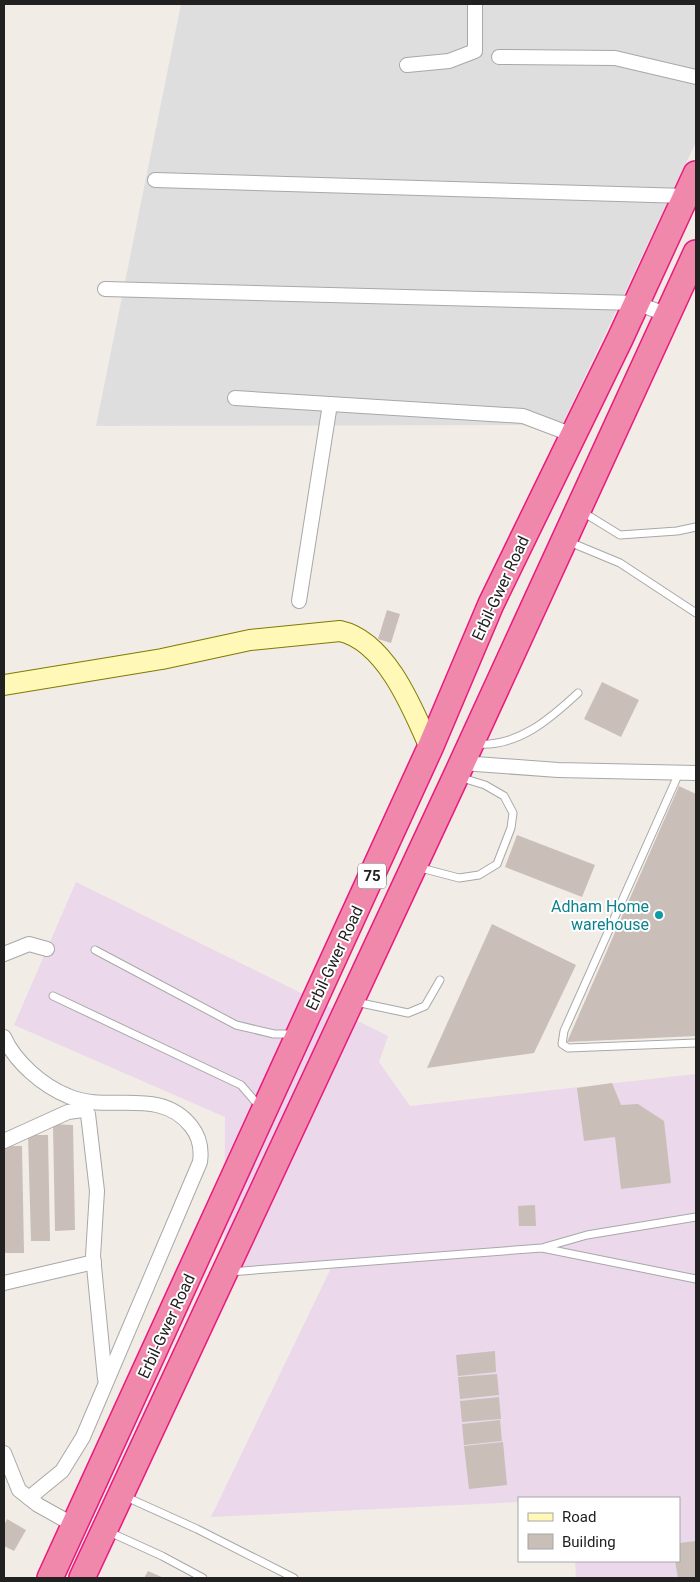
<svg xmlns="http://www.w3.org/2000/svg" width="700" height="1582" font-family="Roboto,sans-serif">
<rect width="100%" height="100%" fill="#f2ece6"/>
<polygon fill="#dfdede" points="181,4 696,4 696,142 562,425 96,426"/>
<polygon fill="#ebd8eb" points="76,882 388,1036 379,1062 410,1106 696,1074 696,1578 576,1578 575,1561 679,1561 679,1498 519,1498 519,1502 211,1517 333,1264 224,1273 225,1117 14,1025"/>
<g fill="#cabeb9">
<polygon points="387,610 400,614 391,643 378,639"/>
<polygon points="602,682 639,700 621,737 584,719"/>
<polygon points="679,786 696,794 696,1036 567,1042"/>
<polygon points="517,835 595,865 582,897 505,867"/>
<polygon points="492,924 576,965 534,1053 427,1068"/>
<polygon points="612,1083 621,1105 638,1104 664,1121 671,1183 621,1189 615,1137 584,1141 577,1088"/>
<polygon points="53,1124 73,1125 75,1230 55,1231"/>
<polygon points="28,1135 48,1135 50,1241 31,1241"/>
<polygon points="4,1146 22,1146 24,1253 5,1253"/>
<polygon points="535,1205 536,1226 519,1226 518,1206"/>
<polygon points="495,1351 496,1372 458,1376 456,1355"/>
<polygon points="497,1374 499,1395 460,1399 458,1377"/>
<polygon points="499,1397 501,1419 462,1422 460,1401"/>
<polygon points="500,1420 502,1441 464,1445 462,1424"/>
<polygon points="503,1442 507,1485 469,1489 464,1446"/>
<polygon points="7,1519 26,1530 14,1551 4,1546 4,1525"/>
<polygon points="696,1541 696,1578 678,1578 675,1561 679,1561 679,1543"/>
<polygon points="148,1571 164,1578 144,1578"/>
</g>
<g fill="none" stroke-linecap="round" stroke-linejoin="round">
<defs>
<g id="lane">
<polyline points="581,511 620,535 677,531 696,527"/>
<polyline points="567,541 620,563 696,613"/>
<path d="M477 744C518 747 550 719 578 693"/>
<polyline points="679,773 564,1031 562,1044 568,1048 696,1043"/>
<polyline points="417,867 459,878 479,875 497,864 511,828 513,813 504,796 485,785 459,777"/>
<polyline points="95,950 236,1025 274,1034 294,1034"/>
<polyline points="53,996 241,1085 260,1107"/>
<polyline points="356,1002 408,1013 425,1006 440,980"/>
<polyline points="545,1247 587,1235 696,1217"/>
<polyline points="229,1272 542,1248 696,1279"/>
<polyline points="124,1496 197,1529 294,1578"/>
<polyline points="107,1531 162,1556 203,1578"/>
</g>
<g id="street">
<polyline points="499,57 615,58 696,77"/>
<polyline points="407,65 449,61 475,51 475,4"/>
<polyline points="155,180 686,196"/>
<polyline points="105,289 636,303 668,315"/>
<polyline points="235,398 523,416 573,435"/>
<polyline points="299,601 330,404"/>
<polyline points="462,763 558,770 696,773"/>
<polyline points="4,954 29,944 47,949"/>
<path d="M4 1037C15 1062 43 1086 68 1096 108 1114 159 1086 191 1126 199 1136 202 1148 200 1162L83 1437 62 1471 29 1498"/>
<polyline points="4,1141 68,1112 83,1110 88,1114 97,1191 93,1256 105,1379"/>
<polyline points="4,1283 94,1262"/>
<polyline points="4,1453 19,1490 38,1505 74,1525"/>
</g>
<path id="secondary" d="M4 685 162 659 250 640 340 631C386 641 413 709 430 748"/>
<g id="highway">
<polyline points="50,1578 430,748 491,604 620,339 696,174"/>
<polyline points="82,1578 456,776 696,253"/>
</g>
</defs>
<use href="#lane" stroke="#a8a8a8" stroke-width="9"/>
<use href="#street" stroke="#a8a8a8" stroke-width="16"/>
<use href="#secondary" stroke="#7f7b00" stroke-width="22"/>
<use href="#highway" stroke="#eb197f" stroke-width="28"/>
<use href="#lane" stroke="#fff" stroke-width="7"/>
<use href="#street" stroke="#fff" stroke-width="14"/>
<use href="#secondary" stroke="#fff8b7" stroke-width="20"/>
<use href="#highway" stroke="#ef88aa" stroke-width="25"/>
</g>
<circle fill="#0f9aa8" stroke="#fff" stroke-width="2" cx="659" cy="915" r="5"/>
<g text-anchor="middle" stroke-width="4" stroke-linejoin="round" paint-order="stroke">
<rect fill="#fff" stroke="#646464" stroke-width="1" x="358" y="863.5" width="28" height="25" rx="4"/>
<g font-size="15" font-weight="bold" fill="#212121">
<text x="372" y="881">75</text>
</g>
<g font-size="16" fill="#212121" stroke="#fff">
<text transform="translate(500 588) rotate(-65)" y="6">Erbil-Gwer Road</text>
<text transform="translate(334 958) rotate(-65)" y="6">Erbil-Gwer Road</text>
<text transform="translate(166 1326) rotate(-65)" y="6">Erbil-Gwer Road</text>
</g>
<g font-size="16" fill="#0d838f" stroke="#fff" text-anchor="end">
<text x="649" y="912">Adham Home<tspan x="649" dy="18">warehouse</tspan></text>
</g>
</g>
<rect width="700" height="1582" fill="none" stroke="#212121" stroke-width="10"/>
<rect x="518" y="1497" width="162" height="65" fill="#ffffff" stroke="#a6a6a6"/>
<rect x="528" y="1513" width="25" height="8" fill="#fff8b7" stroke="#a6a6a6"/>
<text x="562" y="1522" font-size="15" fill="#212121">Road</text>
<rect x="528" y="1534" width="25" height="15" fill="#cabeb9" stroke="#a6a6a6"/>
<text x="562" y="1547" font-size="15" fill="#212121">Building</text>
</svg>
